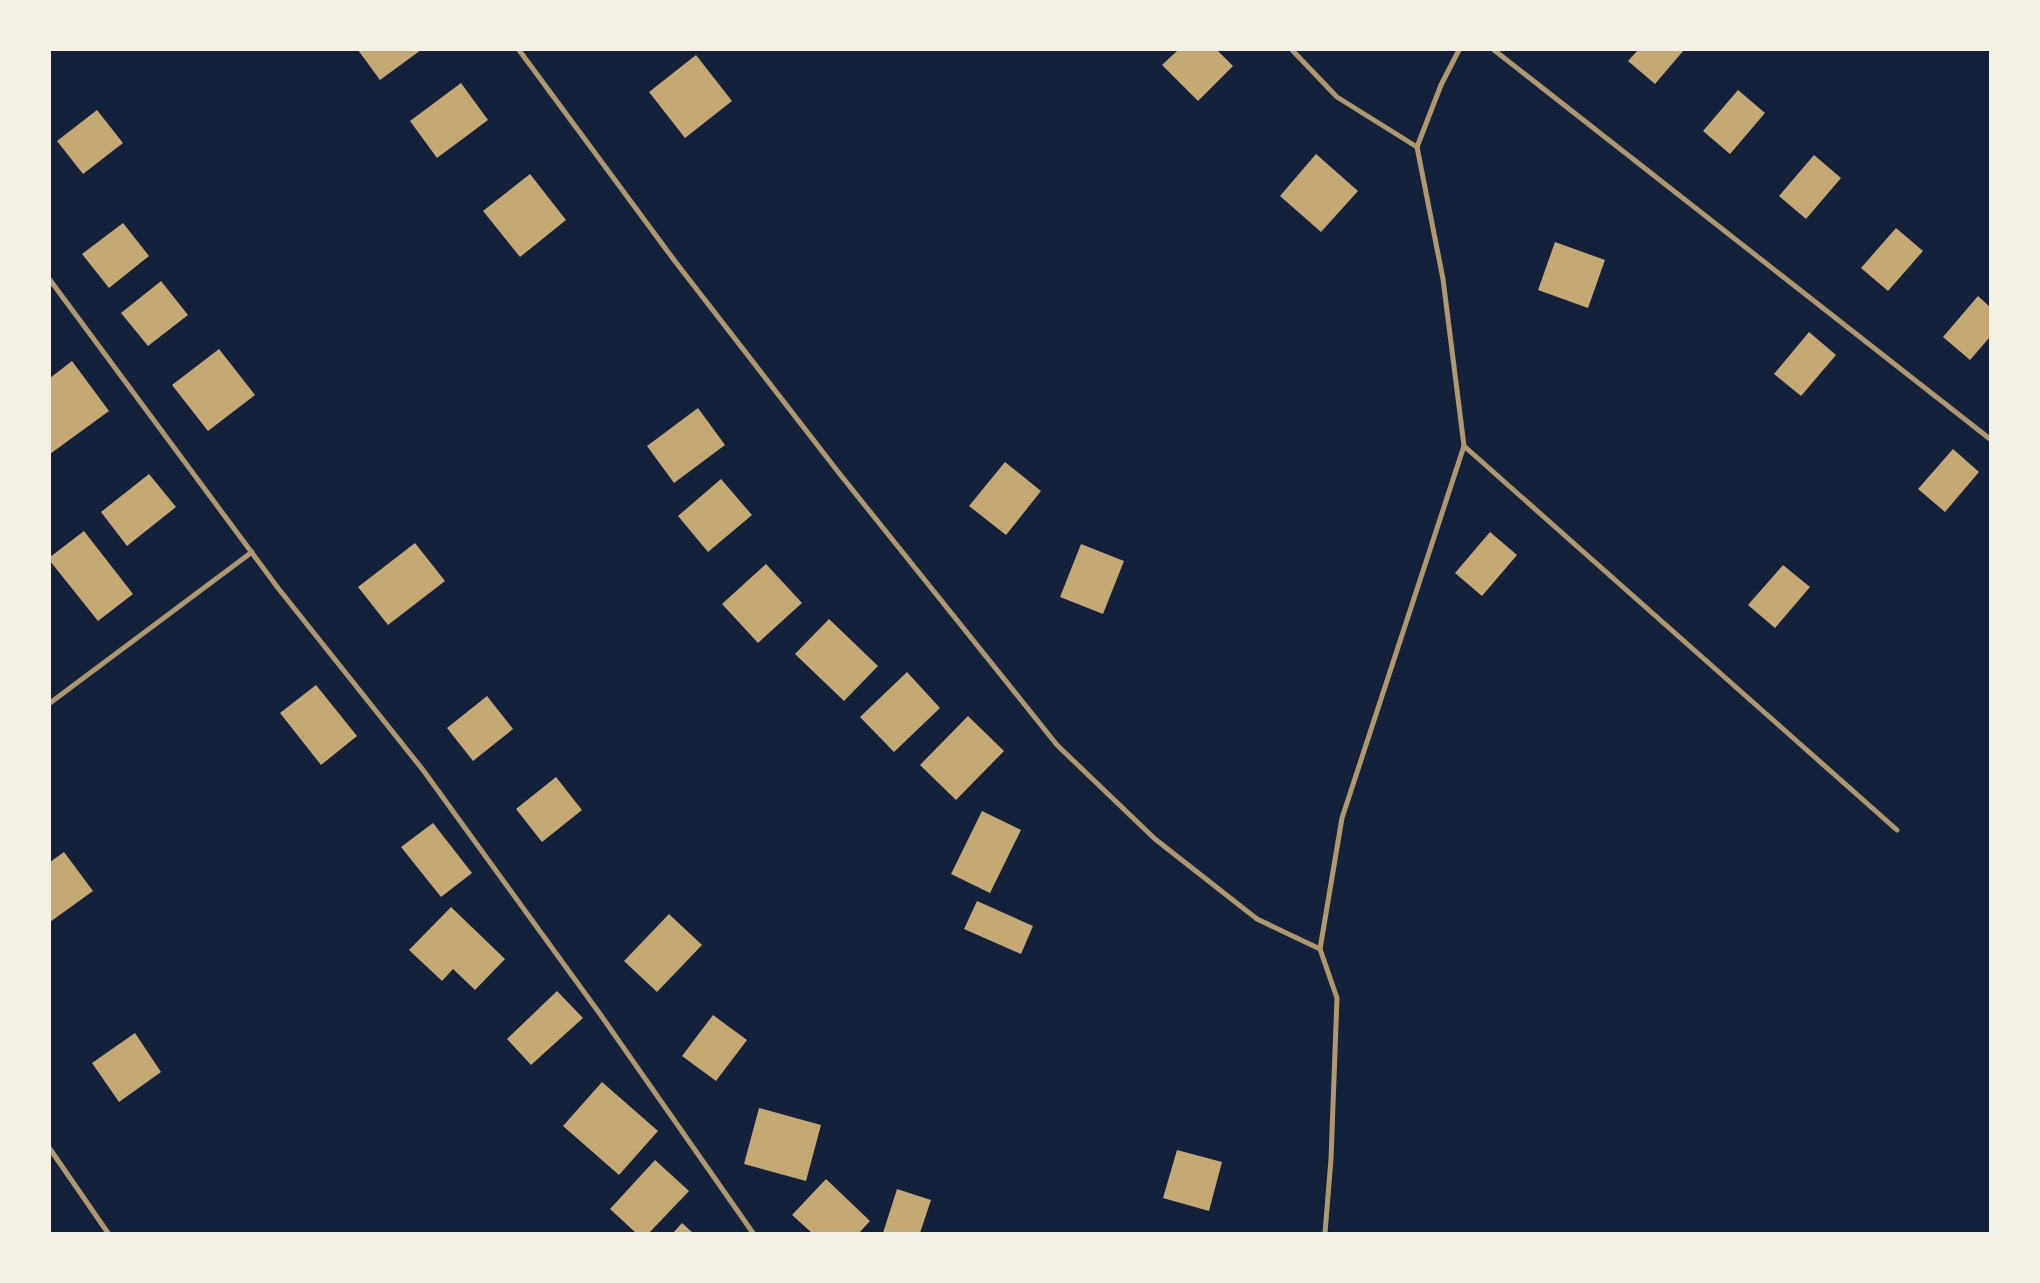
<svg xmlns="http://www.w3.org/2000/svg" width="2040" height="1283" font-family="Overpass,sans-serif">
<rect width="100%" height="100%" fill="#14213d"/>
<g fill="#c6a872">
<polygon points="358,50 421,50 380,80"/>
<polygon points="1178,50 1217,50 1233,66 1198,101 1162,65"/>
<polygon points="1638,50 1684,50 1655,84 1628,61"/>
<polygon points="696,55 732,101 685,138 649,92"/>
<polygon points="461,83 488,120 437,158 410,121"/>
<polygon points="1738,90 1765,113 1730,154 1703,131"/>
<polygon points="97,110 123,143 83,174 57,141"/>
<polygon points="1316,154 1358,191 1321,232 1280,196"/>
<polygon points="1814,155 1841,178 1806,219 1779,196"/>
<polygon points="530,174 566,220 520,257 483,211"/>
<polygon points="123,223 149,256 109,288 82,254"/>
<polygon points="1896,228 1923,251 1888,291 1861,268"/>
<polygon points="1555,242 1605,260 1588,308 1538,290"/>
<polygon points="161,281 188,315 148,346 121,313"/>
<polygon points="1978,296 1990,307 1990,337 1970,360 1943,337"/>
<polygon points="1809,332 1836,355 1801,396 1774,374"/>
<polygon points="219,349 255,395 208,431 172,385"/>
<polygon points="72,361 109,411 50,454 50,378"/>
<polygon points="698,408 725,445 674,483 647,446"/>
<polygon points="1953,449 1979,472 1945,512 1918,489"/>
<polygon points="1005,462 1041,491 1006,535 969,506"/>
<polygon points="149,474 176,507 127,546 101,512"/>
<polygon points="721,479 752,515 708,552 678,516"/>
<polygon points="84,531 133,594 98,621 50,561 50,557"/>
<polygon points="1490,532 1517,555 1482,596 1455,573"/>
<polygon points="415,543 445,581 388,625 358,587"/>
<polygon points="1081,544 1124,561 1103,614 1060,597"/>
<polygon points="766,564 802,603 758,643 722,604"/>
<polygon points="1783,565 1810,587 1775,628 1748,605"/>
<polygon points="829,619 878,666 844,701 795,654"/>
<polygon points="907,672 940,708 894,752 860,717"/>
<polygon points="316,685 357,736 321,765 280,713"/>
<polygon points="487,696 513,729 473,761 447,728"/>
<polygon points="968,716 1004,751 956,800 920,765"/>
<polygon points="556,777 582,810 542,842 516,809"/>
<polygon points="982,811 1021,830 990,893 951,874"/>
<polygon points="433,823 472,873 441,897 401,847"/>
<polygon points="64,852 93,891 50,922 50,862"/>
<polygon points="977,901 1033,926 1021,954 964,929"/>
<polygon points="451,907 505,959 475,990 453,969 442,981 409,950"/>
<polygon points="669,914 702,945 657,992 624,961"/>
<polygon points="557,991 583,1018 531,1065 507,1039"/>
<polygon points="713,1015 747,1040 716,1081 682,1056"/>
<polygon points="135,1033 161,1072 119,1102 92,1063"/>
<polygon points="602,1082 658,1131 619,1175 563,1126"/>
<polygon points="759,1108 821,1125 806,1181 744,1164"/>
<polygon points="1177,1150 1222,1162 1209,1211 1163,1198"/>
<polygon points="655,1160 689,1191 649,1233 636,1233 610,1209"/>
<polygon points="826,1179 870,1221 859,1233 812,1233 792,1215"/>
<polygon points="897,1189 931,1200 920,1233 883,1233"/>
<polygon points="682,1223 693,1233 673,1233"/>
</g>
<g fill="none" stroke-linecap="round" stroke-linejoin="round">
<g stroke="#b1986c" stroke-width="5">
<polyline points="519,50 674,260 839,473 1057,745 1155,839 1257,919 1320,949"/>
<polyline points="1292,50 1337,97 1417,147"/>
<polyline points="1494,50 1990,439"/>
<polyline points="50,280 278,588 423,770 600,1014 753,1233"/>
<polyline points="1464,446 1897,830"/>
<polyline points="50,703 252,552"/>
<polyline points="50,1149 108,1233"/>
<polyline points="1325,1233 1331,1159 1337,998 1320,949 1342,818 1464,446 1443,279 1417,147 1441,85 1459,50"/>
</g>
</g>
<rect width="2040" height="1283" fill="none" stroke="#f6f1e7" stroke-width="102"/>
</svg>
